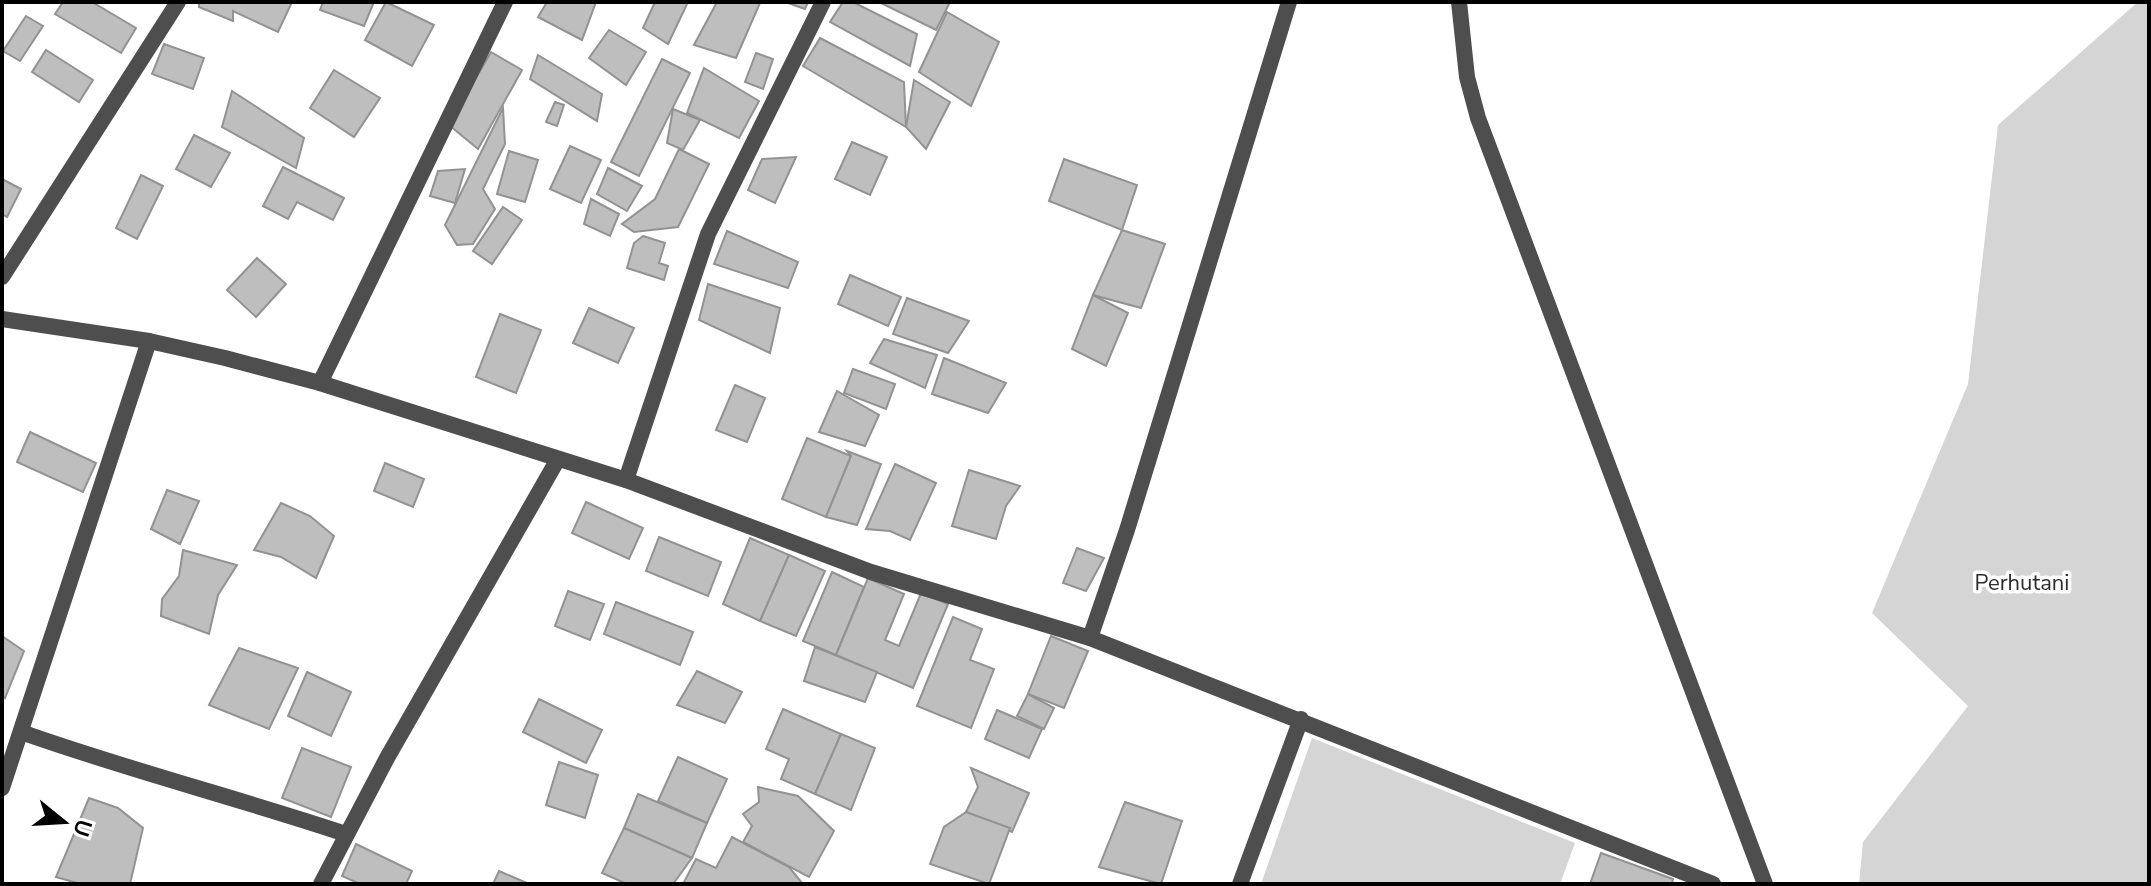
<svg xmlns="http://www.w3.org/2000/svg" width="2151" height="886" font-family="'Nunito Sans',sans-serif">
<rect width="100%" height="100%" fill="#fff"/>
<g fill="#d5d5d5">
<polygon points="2138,2 2149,2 2149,884 1859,884 1863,842 1968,706 1872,613 1968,384 1998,125"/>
<polygon points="1312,738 1575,843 1560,884 1261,884"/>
</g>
<g fill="#bebebe" stroke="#929292" stroke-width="2">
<polygon points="63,2 92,2 136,28 121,53 55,14"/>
<polygon points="199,2 292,2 278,32 233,11 233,21 199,7"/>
<polygon points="323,2 374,2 364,26 320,10"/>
<polygon points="386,2 434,25 412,66 365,40"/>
<polygon points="547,2 596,2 582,40 538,17"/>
<polygon points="655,2 688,2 668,44 643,28"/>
<polygon points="717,2 760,3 736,58 694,45"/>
<polygon points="785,2 808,2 805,9"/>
<polygon points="843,2 853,2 917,34 910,66 830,22"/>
<polygon points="879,2 950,2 936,30"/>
<polygon points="947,12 999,42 971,106 919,72"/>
<polygon points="26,16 43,26 20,61 3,51"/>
<polygon points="609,30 646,52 626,85 589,58"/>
<polygon points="820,38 904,82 906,127 803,66"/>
<polygon points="164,44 204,58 193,89 152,74"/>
<polygon points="46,50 93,80 79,102 32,72"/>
<polygon points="491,52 522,70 478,149 449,125"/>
<polygon points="756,53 773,59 763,89 745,82"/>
<polygon points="538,55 602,94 597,121 530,79"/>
<polygon points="662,59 690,73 639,176 611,162"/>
<polygon points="704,68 759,101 739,138 687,113"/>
<polygon points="334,70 380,98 354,137 310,108"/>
<polygon points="914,80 950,102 926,149 906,127"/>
<polygon points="232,91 304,138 296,168 222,127"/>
<polygon points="555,102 564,105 557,126 546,122"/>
<polygon points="503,108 505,144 483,189 495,209 473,244 457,245 445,225"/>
<polygon points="673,109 700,120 683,150 667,143"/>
<polygon points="194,135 230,153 211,187 176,169"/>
<polygon points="852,142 887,157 870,195 835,179"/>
<polygon points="570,146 601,160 581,203 550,189"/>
<polygon points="679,149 709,164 678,227 634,232 622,224 655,199"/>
<polygon points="509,151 538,160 525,202 497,194"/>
<polygon points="796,157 775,203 748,190 762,159"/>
<polygon points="1064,159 1137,185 1122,230 1049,201"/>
<polygon points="283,167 344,198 333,220 297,202 288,219 263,206"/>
<polygon points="608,168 642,186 627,211 597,194"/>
<polygon points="465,169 455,203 430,196 438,171"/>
<polygon points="141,175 163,186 137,239 116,228"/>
<polygon points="2,179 21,189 7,217 2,214"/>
<polygon points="591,199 619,214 610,236 584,224"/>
<polygon points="503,207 522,220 492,264 473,251"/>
<polygon points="1122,230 1165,244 1141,308 1093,295"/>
<polygon points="727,231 798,262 788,288 714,264"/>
<polygon points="643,236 665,243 659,263 668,266 664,280 627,268 634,243"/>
<polygon points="257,258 286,284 256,317 227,290"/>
<polygon points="850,275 901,297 888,326 838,304"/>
<polygon points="708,284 780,308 770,353 699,320"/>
<polygon points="1093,295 1128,313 1106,366 1072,349"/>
<polygon points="907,298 969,321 948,353 893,334"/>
<polygon points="589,308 634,328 618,363 573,343"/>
<polygon points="500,314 541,330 516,393 476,377"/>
<polygon points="884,339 937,355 925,388 870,363"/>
<polygon points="944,358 1006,383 988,413 932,394"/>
<polygon points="853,369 895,384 886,409 844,393"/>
<polygon points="735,385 765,398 747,442 716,430"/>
<polygon points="837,391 879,415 865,446 819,432"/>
<polygon points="30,432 96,463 83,492 17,462"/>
<polygon points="807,438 851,456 826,517 782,499"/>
<polygon points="847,451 881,464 857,525 826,517 851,456"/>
<polygon points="385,463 424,479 413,507 374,491"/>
<polygon points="895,464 936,483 910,540 890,531 866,529"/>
<polygon points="969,470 1020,486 1006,506 996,539 952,526"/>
<polygon points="167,490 199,501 180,544 151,529"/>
<polygon points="586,502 643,528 629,559 572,533"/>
<polygon points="281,503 310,516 334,536 316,578 281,557 254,550"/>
<polygon points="659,537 721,562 708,596 646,571"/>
<polygon points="750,538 789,555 760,621 723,604"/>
<polygon points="1077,548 1104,558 1086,591 1063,583"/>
<polygon points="183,550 237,565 218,595 209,634 161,616 162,599 179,576"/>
<polygon points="789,555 825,571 796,636 760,621"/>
<polygon points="832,572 864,587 836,655 803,641"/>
<polygon points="868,578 904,594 885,640 899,646 921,593 948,604 913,688 836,655"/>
<polygon points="568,591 604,604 590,640 555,626"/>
<polygon points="616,602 693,632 680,665 604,634"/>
<polygon points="953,617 982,629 970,660 994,669 971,728 917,706"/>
<polygon points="2,636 24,651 5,698 2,695"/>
<polygon points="1051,636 1088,651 1064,708 1028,694"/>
<polygon points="815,647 877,672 865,702 804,681"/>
<polygon points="239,648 298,668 269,729 209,705"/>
<polygon points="697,671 742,692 725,723 677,705"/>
<polygon points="307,672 351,692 331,736 288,716"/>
<polygon points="1028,694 1054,708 1044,729 1017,716"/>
<polygon points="539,699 602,730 586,763 523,732"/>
<polygon points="783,709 841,734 815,794 781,779 789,759 766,749"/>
<polygon points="997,710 1042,729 1029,758 985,739"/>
<polygon points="841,734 875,748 851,810 815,794"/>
<polygon points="302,748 351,767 331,817 282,798"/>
<polygon points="678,757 727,779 707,823 658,801"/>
<polygon points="559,762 598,775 585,818 546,805"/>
<polygon points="971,768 1029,793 1012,832 966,812 978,787"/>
<polygon points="758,787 798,796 834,831 809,877 743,842 752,826 743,814 759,802"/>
<polygon points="638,794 707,823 692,858 624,828"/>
<polygon points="89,798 118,808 143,828 130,884 81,884 56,877"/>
<polygon points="1125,802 1182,821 1161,884 1099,867"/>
<polygon points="966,812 1010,828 989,884 930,864 944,827"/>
<polygon points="624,828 692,858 673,884 627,884 602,873"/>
<polygon points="732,837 789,867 803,884 683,884 696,859 716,868"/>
<polygon points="356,844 412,871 406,884 360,884 342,876"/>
<polygon points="1601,853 1673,879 1672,884 1590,884"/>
<polygon points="499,871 529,884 493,884"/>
</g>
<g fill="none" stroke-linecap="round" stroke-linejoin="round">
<g stroke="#4e4e4e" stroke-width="16">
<polyline points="1459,2 1467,77 1478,118 1765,884"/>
<polyline points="2,277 178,2"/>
<polyline points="2,319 149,341 225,358 320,383 626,480 871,572 1090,638 1713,884"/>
<polyline points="320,383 505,2"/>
<polyline points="626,480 708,234 823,2"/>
<polyline points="1090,638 1127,530 1289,2"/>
<path d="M21 732C128 770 238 798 346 834"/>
<polyline points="2,788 149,341"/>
<polyline points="321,884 387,758 558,459"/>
<polyline points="1240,884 1301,719"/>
</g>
</g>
<g text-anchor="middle" stroke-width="7" stroke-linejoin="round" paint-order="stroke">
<g font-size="22" fill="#2c2c2c" stroke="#fff">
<text x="2022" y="590">Perhutani</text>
</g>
</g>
<rect width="2151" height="886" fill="none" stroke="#000000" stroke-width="8"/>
<g transform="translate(64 822) rotate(108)" stroke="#ffffff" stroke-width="6" paint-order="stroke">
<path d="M0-6L14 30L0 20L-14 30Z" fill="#000000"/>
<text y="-12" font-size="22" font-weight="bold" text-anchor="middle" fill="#000000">U</text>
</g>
</svg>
